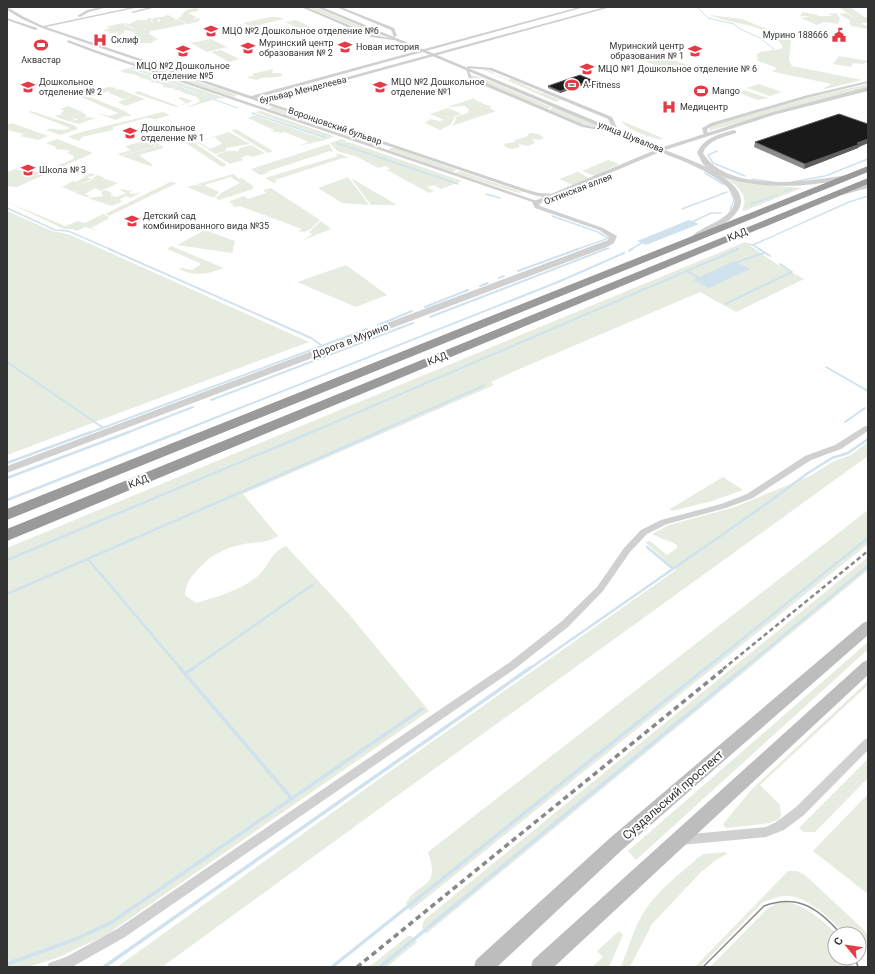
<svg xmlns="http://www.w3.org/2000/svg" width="875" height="974" font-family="Roboto,sans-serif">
<rect width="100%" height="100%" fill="#fff"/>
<g fill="#e6ecdf">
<polygon points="309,7 315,7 386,37 369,34 371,33 309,8"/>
<polygon points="841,7 853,7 851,8 868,19 868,23 861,23 868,27 868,29 851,26 849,22 851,21 839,14 846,13 858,20 840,8"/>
<polygon points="195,8 200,10 188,13 196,17 193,21 197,18 201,19 197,22 188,24 178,19 186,10"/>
<polygon points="803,12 818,15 817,16 833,16 828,14 836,13 840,18 838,24 824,22 817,25 801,18 811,16 800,16"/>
<path d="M168 15 176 19 170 25 177 19 187 24 151 31 149 34 158 39 151 42 154 43H140L119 36H133L135 32 123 30 125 32 118 36 116 35 119 33C115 32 112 34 108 32L109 31H102L111 28 106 27 122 23 142 34 124 23 129 24 138 20H148L147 18H152L151 21 154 24 152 21 153 18 161 17 157 20 160 23 159 18Z"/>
<path d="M710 15 742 19 789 38 791 40 789 60 792 66 862 80 825 89 824 88 832 84 774 72 772 70H776L775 67 756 60 759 59 756 57 759 56 756 55 760 52 780 49 783 47C769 22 733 26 710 15Z"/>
<polygon points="270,17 278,17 284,19 251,27 243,23"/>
<polygon points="296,20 322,32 311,34 285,22"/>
<polygon points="211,39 227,47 207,52 191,43"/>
<polygon points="221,50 239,59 229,62 211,52"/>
<polygon points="661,56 688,65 692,66 675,72 644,61"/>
<polygon points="839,56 868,61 868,62 862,64 853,63 851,67 833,64"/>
<polygon points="134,61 238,95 233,97 131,62"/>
<polygon points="133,67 136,68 225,98 215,99 132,69 128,70 213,100 185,108 201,101 198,100 199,98 189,94 185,95 187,94 178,90 173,91 176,89 162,87 164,85 154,82 150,83 152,81 143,78 139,79 141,77 133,74 129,75 131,74 119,71"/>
<path d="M273 69 272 73H281L282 76C272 79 264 76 257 80L246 77 254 76 252 74Z"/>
<polygon points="482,69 494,72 492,73 509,80 511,79 541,93 544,93 560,100 556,102"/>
<polygon points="471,75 483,78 551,107 548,109 475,79"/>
<polygon points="759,84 782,92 770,96 747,88"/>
<polygon points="868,84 868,88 708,131 713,125 808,98"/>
<polygon points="108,87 117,88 114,90 119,89 145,99 125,106 118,102 131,97 123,99 109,93 109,91 94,96 88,95"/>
<polygon points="744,90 768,98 758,100 739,93"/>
<polygon points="138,91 178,106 186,103 178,98 181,97 193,101 176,107 134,93"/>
<polygon points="85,95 125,111 132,116 125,116 116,120 96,113 110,116 118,113 79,96"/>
<polygon points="475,98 475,100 486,105 492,106 489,108 496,111 451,126 455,122 456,117 468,113 469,110 465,106 447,107"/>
<polygon points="68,106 80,111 78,113 81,111 87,116 82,119 88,117 95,118 79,124 71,122 78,119 72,118 75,120 70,122 54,116 64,114 60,114 64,110 60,109"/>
<polygon points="273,107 326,125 322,127 268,109"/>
<polygon points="553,107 606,129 588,126 550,110"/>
<polygon points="448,108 462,114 444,120 430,114"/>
<path d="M31 111 74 125 78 129 60 135 46 130C54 126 59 133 70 128L29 112Z"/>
<polygon points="261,111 334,136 325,140 298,146 309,142 285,132 276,134 281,132 272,132 274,130 248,118 254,115 324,139 328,138 254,112"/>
<polygon points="163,112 170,115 156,119 146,118 113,127 113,130 82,137 79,141 68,137 78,133"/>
<polygon points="455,117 450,125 440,130 425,123 430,119 439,121"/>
<path d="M622 121 662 138 663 139C656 141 623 128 622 121Z"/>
<polygon points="12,123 48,136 38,140 20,136 24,134 7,130 7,125"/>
<polygon points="330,126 378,143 373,145 325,128"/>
<polygon points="236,129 273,151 268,153 232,131"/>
<polygon points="229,132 250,144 226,148 226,151 215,154 197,142 199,142 210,149 222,144 215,137 197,142"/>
<polygon points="530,133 539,134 544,138 540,140 532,139 535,143 527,146 518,144 520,147 512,149 507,148 503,144 515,142 515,140 526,137"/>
<path d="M57 139 93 153 17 187 7 186V172L15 169C35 177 55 167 73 159L74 156 67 153 70 151C65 149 59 150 55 149L56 147 46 143Z"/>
<polygon points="152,139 160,145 121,156 118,154 131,150 125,146"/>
<polygon points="342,139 346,141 345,142 352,143 462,181 441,189 434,185 427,187 434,191 429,193 389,171 385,171 390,169 386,166 378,168 357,157 337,151 330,143"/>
<polygon points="193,142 227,165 222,167 186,143"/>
<polygon points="329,144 333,151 332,152 330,151 266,172 268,173 260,175 251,169"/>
<polygon points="161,145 164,148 139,155 153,165 150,166 122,156"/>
<polygon points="251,145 265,153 252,157 248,155 241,158 243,160 230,164 216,155 227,151 238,151 240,148"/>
<polygon points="391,148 395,148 457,170 452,172 388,150"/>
<polygon points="336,154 340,154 349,158 343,158 275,180 276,182 274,183 265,178 338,156"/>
<polygon points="608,160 619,164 595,176 582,171"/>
<polygon points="460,171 522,192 518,193 455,173"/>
<polygon points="578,172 589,178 573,185 559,179"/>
<polygon points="91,173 96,175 88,177 87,178 92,179 76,186 90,181 97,175 105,178 103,180 106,179 118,183 105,189 99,187 104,189 101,191 95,188 85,194 90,196 87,197 75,193 77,191 74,192 62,187 73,181 76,182"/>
<polygon points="234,174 239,179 242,178 253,186 253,189 219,200 216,198 221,193 240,183 231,177 204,185 219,192 214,198 187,187 195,185 203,186 197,184"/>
<path d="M723 176 751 184 802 188 744 211 742 210C751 194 734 184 723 176Z"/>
<polygon points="348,177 369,205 342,203 318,188"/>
<polygon points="351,178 397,205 371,205"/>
<polygon points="170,182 177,183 109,216 105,214"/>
<path d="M271 188 320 220C313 227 308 234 298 231L302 229 240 206 236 207 232 206 234 204 230 203V201L244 196 248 199 266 193 263 190Z"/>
<polygon points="122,189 129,191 134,189 129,193 132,194 142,192 130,198 126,196 119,200 123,201 112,206 100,202 102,201 99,202 88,198 103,196 101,192 105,190 113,193 110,194 112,196 109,198 113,196 117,197 126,193 120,190"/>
<polygon points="7,202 65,226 78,221 85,223 103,214 109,217 108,219 91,228 97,231 96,231 86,227 76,231 73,229 64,229"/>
<polygon points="7,211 52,231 68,234 309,342 7,455"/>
<polygon points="321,221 331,229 303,240 312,234 309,232"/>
<polygon points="205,230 235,241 232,253 177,245"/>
<path d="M745 242 775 263 804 279 736 312 700 292 517 370 491 382 494 385 243 494 278 536C269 542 261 542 251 543 231 545 213 553 199 568 190 578 187 581 185 595L196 603C217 597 242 590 259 575 270 564 270 553 286 546L348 613 429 711 106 935 57 958 28 967H7V548Z"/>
<path d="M171 246 224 268C207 274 196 277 179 269L182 268 192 270 200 265 199 264 200 263 167 249Z"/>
<polygon points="346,265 387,295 356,307 297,282"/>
<path d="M868 442V456L387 803 162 967H117L375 782 676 570 645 542 650 541 667 555 677 548V545C669 540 661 539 652 534L669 525 735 507 810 476 834 461 851 455Z"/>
<polygon points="723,477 743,490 712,501 672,511 670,509"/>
<path d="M868 510V544L410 911 406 903C419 880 441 890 428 852Z"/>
<polygon points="868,557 868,570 426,934 422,927 424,920"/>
<polygon points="868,642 868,650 865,652 636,860 628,851"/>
<polygon points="868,681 868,685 760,785 780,805 781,815 779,819 770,823 726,828 723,824 752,789"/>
<polygon points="868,759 868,778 815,832 804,832 799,828"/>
<polygon points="868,794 868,894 813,851"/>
<path d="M725 852 727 854 716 860 701 872 652 924 630 967H621C629 947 635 923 648 906 662 887 682 872 699 857L704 854Z"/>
<path d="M788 871H797L805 875 864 930 868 935V943L859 946V934H845C832 920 806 895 786 896 777 896 769 900 762 903L700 967H695Z"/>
<path d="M787 902C807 907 820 918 835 932L837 934H835V958H851L853 967H710L767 909 777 903Z"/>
<polygon points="619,931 623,935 609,967 592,967 603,957 597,951"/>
<polygon points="408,936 411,936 417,942 387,967 369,967"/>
</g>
<g fill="#cfe2ee">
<polygon points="689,220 699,224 646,245 637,241"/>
<polygon points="734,261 750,269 709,288 693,280"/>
</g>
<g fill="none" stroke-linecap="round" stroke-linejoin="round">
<g stroke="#cfe2ee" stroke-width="1">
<polyline points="697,7 708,18 734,24 740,29 760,38 774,49"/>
<polyline points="130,70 238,108"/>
</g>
<g stroke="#cfe2ee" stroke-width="1.5">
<polyline points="252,113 326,138"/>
<polyline points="337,143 458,184"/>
<polyline points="717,151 708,155 713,163 745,176"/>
<polyline points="705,173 723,184"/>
<polyline points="752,179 773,182"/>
<polyline points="792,182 825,176 868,159"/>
<polyline points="729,188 734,200 730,210"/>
<polyline points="785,191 791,189"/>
<polyline points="486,194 500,198"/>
<polyline points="751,204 777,195"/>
<polyline points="7,208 55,230 68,231 112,250"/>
<polyline points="682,209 727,192"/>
<polyline points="552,216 598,232 608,238"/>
<polyline points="692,222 711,213 721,213"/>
<polyline points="748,244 753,245"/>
<polyline points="575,250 609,238"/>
<polyline points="603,250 609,248"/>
<polyline points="630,250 643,242"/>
<polyline points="735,250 738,249"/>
<polyline points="761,250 753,245 849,202 868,196"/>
</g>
<g stroke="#cfe2ee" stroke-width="2">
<polyline points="109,249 311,338 321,345"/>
<polyline points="759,249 770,256"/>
<polyline points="629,251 632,249"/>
<polyline points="737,262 764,253"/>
<polyline points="518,271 578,249"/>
<polyline points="688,272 698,277"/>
<polyline points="499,278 504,276"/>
<polyline points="480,286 488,283"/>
<polyline points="725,304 792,272 780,264"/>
<polyline points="425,307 468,290"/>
<polyline points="430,317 606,249"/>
<polyline points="378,325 412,311"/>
<polyline points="7,362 102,427"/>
<polyline points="826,367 868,391"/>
<polyline points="211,400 413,323"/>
<polyline points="845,422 865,408"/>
<polyline points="89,433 367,329"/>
<polyline points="126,433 193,407"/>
<polyline points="177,433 558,282 624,253"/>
<polyline points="310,433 738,249"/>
<polyline points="376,433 483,386"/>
</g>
<g stroke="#cfe2ee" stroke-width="2.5">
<polyline points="7,463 91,432"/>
<polyline points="7,478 129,432"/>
<polyline points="7,500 180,432"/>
<polyline points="647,547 672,568"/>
<polyline points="88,559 181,669"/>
<polyline points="7,560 312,432"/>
<polyline points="7,594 379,432"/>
<polyline points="192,669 312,585"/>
<polyline points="529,669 762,507 808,473 832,458 848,453 868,439"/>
<polyline points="705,669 868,538"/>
<polyline points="743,669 868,566"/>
</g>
<g stroke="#cfe2ee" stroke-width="3.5">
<polyline points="180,668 292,799"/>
<polyline points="186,673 194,668"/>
<polyline points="7,964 76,939 112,922 422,709"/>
<polyline points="104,967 530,668"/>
<polyline points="332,967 706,668"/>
<polyline points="380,967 744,668"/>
</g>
<g fill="#d0d0d0" fill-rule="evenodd">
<path d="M7 7 24 17 43 26 133 7H140L46 27 251 96 579 7H585L256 98 263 100 605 7H611L267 102 528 190 539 193 555 194 556 195C546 200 534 195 524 192L42 28 22 19 7 10Z"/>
<polygon points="101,7 108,7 89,12 80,17 77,16 87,10"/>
<polygon points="150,7 157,7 133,13 131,12"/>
<polygon points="301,7 306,7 373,35 395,39 393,40 371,37"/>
<polygon points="336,7 341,7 394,28 397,36 394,37 391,30"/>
<polygon points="7,18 37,28 38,29 35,30 7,20"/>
<polygon points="68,40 95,50 543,203 538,204 93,52 67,42"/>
<polygon points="468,66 492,68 612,117 617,128 613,129 608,119 490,70 467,68"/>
<polygon points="466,69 468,69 472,77 585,125 619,132 617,133 582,127 469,79"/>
<polygon points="868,81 868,83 807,98 715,125 707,129 708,135 704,135 702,128 711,123 804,96"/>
<polygon points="865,426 868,426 868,431 841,449 811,460 753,498 726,508 667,524 647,534 630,552 603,591 568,627 516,668 125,937 72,967 47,967 49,963 66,957 117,929 510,662 562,621 597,587 624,548 641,530 661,520 721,504 747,494 805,456 835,445"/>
<polygon points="868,738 868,750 804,815 784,830 766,837 681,845 677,844 675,840 677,836 681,835 766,827 776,822 796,807 864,740"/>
</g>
<g fill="#d0d0d0" fill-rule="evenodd">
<path d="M316 7H322L660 148 773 112 868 87V91L777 114 665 150C685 158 759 182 737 212 728 224 712 231 698 237L692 236C704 225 721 223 731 210 751 184 677 159 660 152L539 203 540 206 603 228 615 235 617 236 614 243 607 247 7 473V466L608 240 609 237 599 230 535 208 532 202 655 150Z"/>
<path d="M734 130 736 131V133C724 137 708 140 703 153 727 193 807 182 846 175L849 177C843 182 830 182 822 183 791 188 727 189 703 164 701 161 699 156 697 153 703 138 719 134 734 130Z"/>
<polygon points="868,184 868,188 842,195 839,193"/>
</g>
<g fill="#bdbdbd" fill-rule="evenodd">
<polygon points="868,621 868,635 622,850 497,967 474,967 476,960 610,838 863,623"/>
<polygon points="868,660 868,675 554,967 531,967 533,960 863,662"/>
</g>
<g fill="#9a9a9a" fill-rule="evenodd">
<polygon points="868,166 868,172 7,520 7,509"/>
<polygon points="868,178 868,184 7,541 7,529"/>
</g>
<g stroke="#888" stroke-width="1.5">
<polyline points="855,958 858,967"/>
<path d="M703 967 764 906C798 893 819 909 841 934"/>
</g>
<polyline stroke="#888" stroke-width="2.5" stroke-dasharray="4.5 3" stroke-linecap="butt" points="723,669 868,551"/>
<polyline stroke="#888" stroke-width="3.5" stroke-dasharray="5.5 4" stroke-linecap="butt" points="357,967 725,668"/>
</g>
<g fill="#8c8c8c">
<polygon points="592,82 560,93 548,88 548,86"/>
<polygon points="868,124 868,143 859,147 858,148 804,169 754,147 755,142"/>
</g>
<g fill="#5f5f5f">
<polygon points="592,80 592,82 560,93 560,91"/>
<polygon points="868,139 868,143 859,147 858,148 804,169 805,164"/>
</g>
<g fill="#1a1a1a" stroke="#5f5f5f">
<polygon points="580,75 592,80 560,91 548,86"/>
<polygon points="839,114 868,124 868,139 857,143 860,144 805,164 755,142"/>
</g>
<defs>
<symbol id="school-bare" viewBox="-9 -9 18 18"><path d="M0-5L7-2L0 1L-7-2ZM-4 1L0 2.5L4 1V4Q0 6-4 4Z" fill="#e63946" stroke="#fff" stroke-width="2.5" paint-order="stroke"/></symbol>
<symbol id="civic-bare" viewBox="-9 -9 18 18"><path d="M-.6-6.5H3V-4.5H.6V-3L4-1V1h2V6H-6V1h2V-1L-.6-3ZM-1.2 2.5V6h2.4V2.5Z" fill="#e63946" stroke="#fff" stroke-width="2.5" paint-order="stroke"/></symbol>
<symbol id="hospital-bare" viewBox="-9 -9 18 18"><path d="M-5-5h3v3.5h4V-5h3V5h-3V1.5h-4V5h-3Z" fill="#e63946" stroke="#fff" stroke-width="2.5" paint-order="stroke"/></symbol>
<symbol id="stadium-bare" viewBox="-9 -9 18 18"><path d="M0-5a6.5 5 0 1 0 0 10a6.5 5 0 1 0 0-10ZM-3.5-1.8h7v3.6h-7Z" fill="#e63946" stroke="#fff" stroke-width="2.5" paint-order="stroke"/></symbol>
</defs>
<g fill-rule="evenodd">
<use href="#school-bare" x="201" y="21" width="20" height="20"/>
<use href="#civic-bare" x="829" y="25" width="20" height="20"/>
<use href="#hospital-bare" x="90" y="30" width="20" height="20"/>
<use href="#stadium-bare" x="31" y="35" width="20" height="20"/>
<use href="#school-bare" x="335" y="37" width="20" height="20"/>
<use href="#school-bare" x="238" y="38" width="20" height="20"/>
<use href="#school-bare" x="173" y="41" width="20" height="20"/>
<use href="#school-bare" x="685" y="41" width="20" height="20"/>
<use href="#school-bare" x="577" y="59" width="20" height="20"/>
<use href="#stadium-bare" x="562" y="75" width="20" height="20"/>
<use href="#school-bare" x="18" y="77" width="20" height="20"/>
<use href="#school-bare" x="370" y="77" width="20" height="20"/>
<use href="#stadium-bare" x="691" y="81" width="20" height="20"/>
<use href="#hospital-bare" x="659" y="97" width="20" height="20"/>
<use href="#school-bare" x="120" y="123" width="20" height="20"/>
<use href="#school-bare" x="18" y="160" width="20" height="20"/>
<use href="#school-bare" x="122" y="211" width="20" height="20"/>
</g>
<g text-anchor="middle" stroke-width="4" stroke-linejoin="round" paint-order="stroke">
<g font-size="9" fill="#333" stroke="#fff" text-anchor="start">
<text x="222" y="34">МЦО №2 Дошкольное отделение №6</text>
<text x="828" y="38" text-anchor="end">Мурино 188666</text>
<text x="111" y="43">Склиф</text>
<text x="259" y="46">Муринский центр<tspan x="259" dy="10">образования № 2</tspan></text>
<text x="684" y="49" text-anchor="end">Муринский центр<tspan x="684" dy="10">образования № 1</tspan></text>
<text x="356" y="50">Новая история</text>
<text x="41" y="63" text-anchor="middle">Аквастар</text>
<text x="183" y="69" text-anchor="middle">МЦО №2 Дошкольное<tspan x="183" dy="10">отделение №5</tspan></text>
<text x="598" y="72">МЦО №1 Дошкольное отделение № 6</text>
<text x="39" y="85">Дошкольное<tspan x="39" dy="10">отделение № 2</tspan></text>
<text x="391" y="85">МЦО №2 Дошкольное<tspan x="391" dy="10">отделение №1</tspan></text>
<text x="583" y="88">A-Fitness</text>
<text x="712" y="94">Mango</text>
<text x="680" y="110">Медицентр</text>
<text x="141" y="131">Дошкольное<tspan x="141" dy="10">отделение № 1</tspan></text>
<text x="39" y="173">Школа № 3</text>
<text x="143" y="219">Детский сад<tspan x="143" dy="10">комбинированного вида №35</tspan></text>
</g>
<g font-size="9" fill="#333" stroke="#fff">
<text transform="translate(303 90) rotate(-14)" y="3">бульвар Менделеева</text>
<text transform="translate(335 126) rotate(19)" y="3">Воронцовский бульвар</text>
<text transform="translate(631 137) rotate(22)" y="3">улица Шувалова</text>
<text transform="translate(578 189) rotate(-21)" y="3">Охтинская аллея</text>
</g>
<g font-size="10" fill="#333" stroke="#fff">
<text transform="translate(737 234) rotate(-22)" y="4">КАД</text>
<text transform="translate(350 340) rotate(-21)" y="4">Дорога в Мурино</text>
<text transform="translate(437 358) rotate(-22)" y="4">КАД</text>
<text transform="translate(138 481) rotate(-22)" y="4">КАД</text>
</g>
<g font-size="12" fill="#333" stroke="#fff">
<text transform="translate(673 795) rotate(-41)" y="4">Суздальский проспект</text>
</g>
</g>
<rect width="875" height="974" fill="none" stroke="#333333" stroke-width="16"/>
<g transform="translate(847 946) rotate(299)"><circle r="19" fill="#ffffff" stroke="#adadad"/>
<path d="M0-3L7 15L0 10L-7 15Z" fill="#e63946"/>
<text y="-6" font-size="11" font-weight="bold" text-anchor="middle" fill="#333333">С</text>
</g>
</svg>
